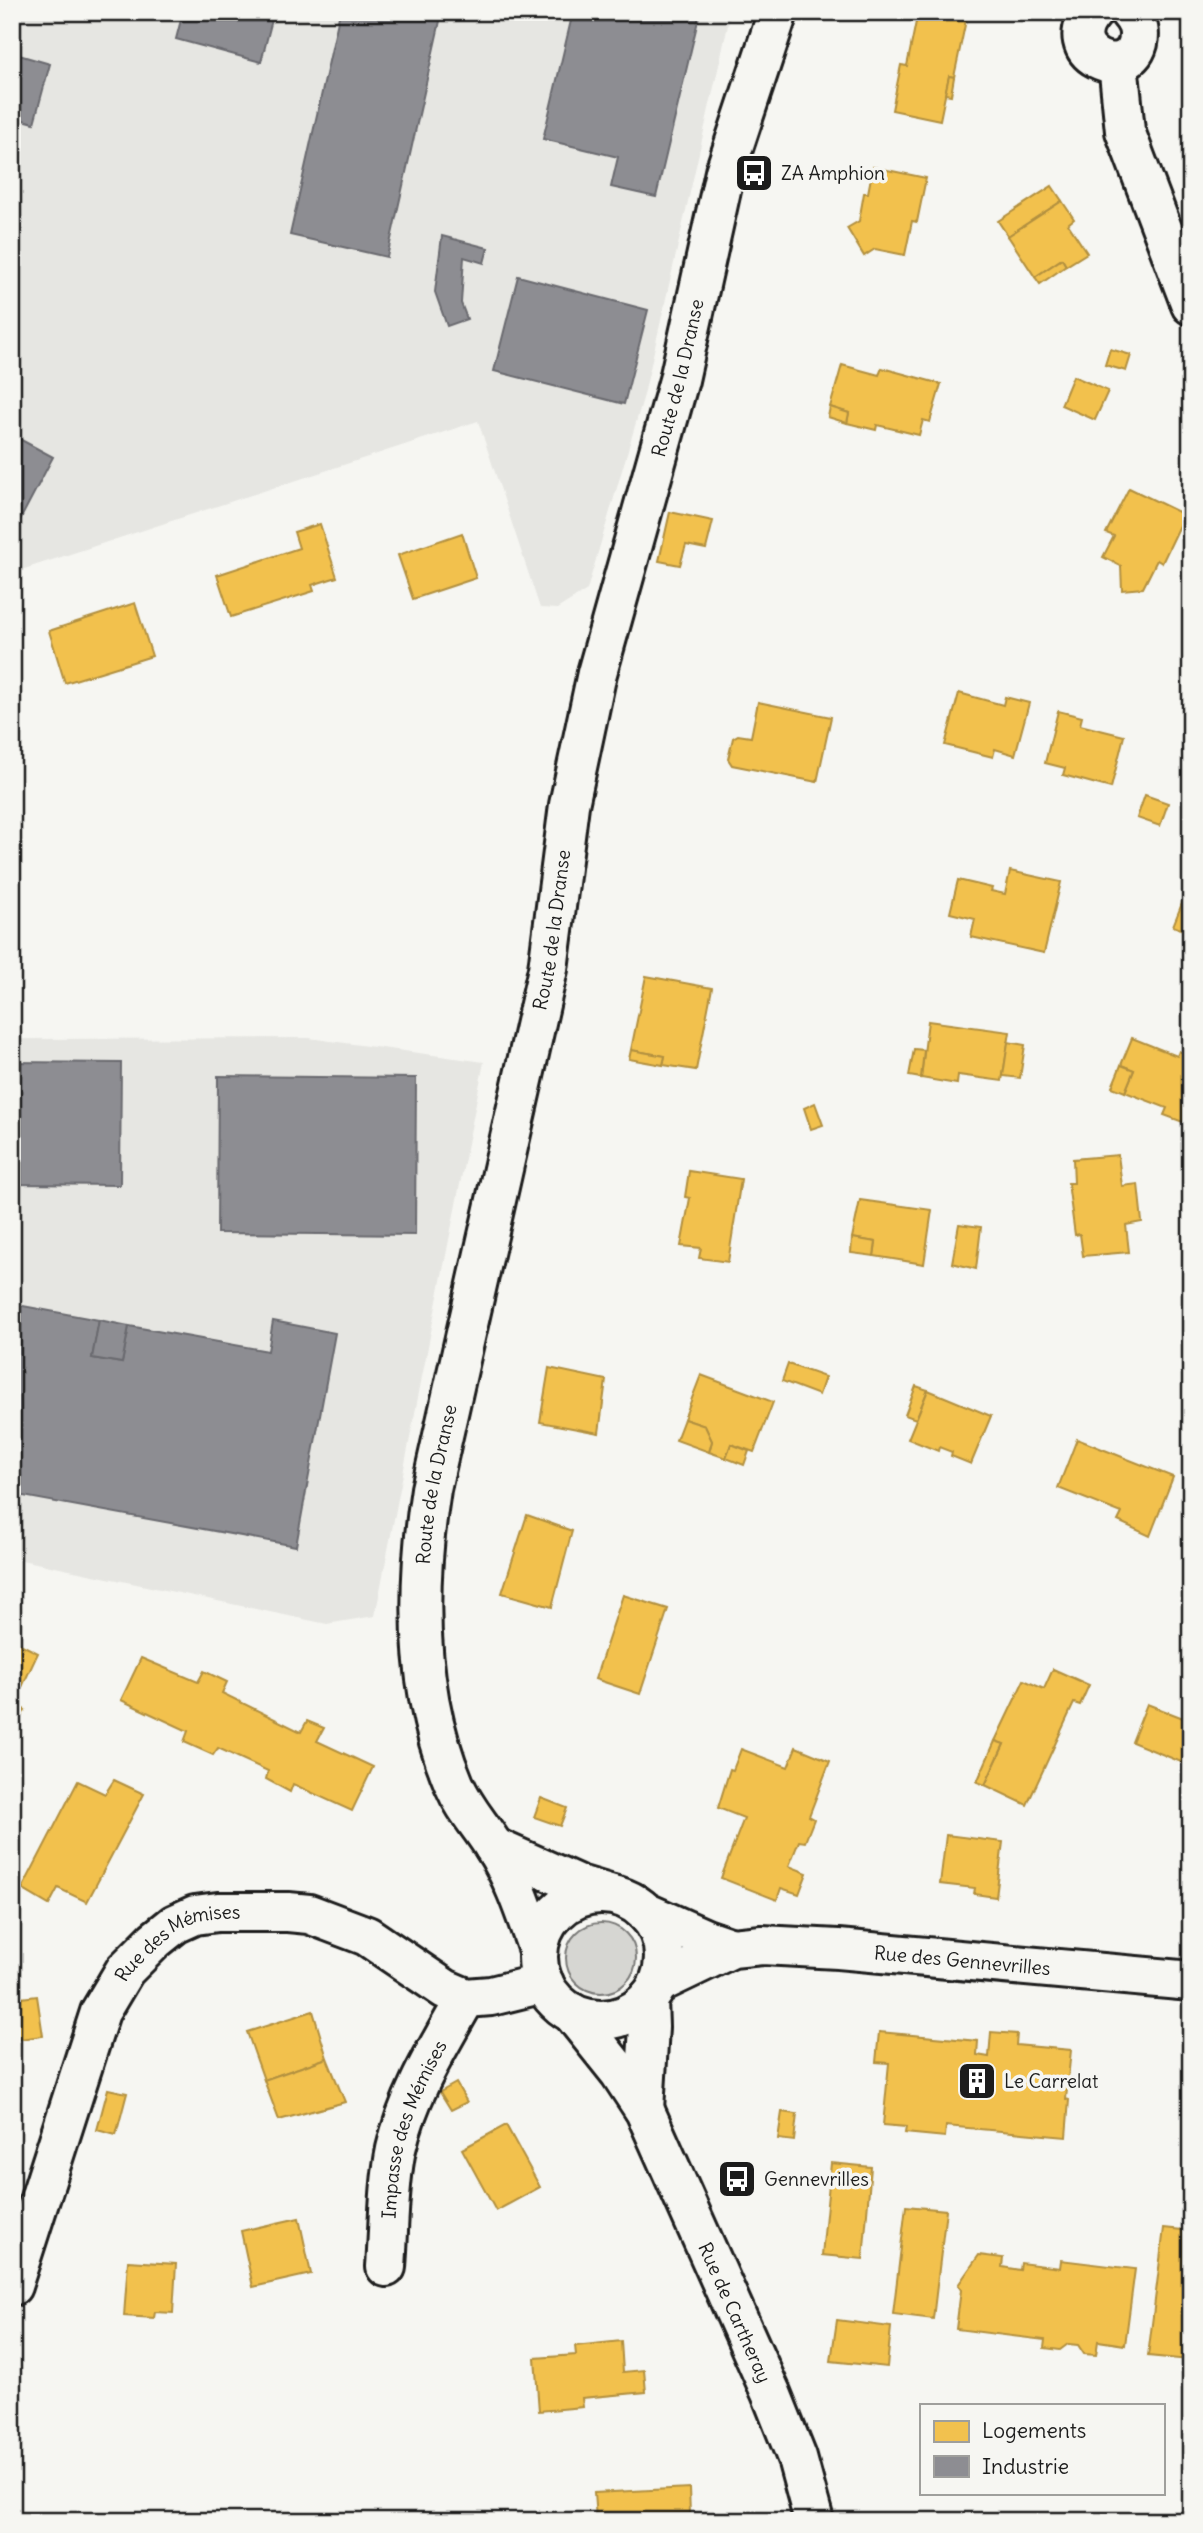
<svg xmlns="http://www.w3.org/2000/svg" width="1203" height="2533" font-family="Delius,sans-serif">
<rect width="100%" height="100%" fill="#f6f6f2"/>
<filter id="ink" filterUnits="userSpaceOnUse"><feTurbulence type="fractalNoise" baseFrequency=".0143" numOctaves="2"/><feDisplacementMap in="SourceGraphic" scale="14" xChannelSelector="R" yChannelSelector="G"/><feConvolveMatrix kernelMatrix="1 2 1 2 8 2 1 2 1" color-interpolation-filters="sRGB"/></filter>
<g filter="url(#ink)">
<g fill="#e6e6e2">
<polygon points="12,12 731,12 644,395 587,590 557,609 540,608 478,421 12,573"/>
<polygon points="309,1038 484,1062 375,1616 327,1624 12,1558 12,1039"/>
</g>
<circle fill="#d6d6d2" stroke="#797977" stroke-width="2" cx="601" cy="1958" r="35"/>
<g fill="#f2c14e" stroke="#b2903f" stroke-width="2">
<polygon points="918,12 966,20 954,77 949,76 940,120 892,110 901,65 907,66"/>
<polygon points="949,76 954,77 951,95 945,94"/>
<polygon points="873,167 926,178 917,222 912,221 905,255 875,249 864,256 847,228 859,221 864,193 868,193"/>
<polygon points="1052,186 1062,201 1008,236 998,221"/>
<polygon points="1062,201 1074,219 1068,224 1087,253 1066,266 1062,259 1035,277 1008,236"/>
<polygon points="1062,259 1066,266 1040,284 1035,277"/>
<polygon points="1110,349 1131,355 1126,371 1105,365"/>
<polygon points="842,365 879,375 882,368 941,384 930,422 923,420 919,435 877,425 876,430 847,423 849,413 830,407"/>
<polygon points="1073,376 1108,391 1095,420 1061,405"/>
<polygon points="830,407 849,413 847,423 828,417"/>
<polygon points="1129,488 1185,515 1162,563 1157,560 1143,588 1122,590 1121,566 1103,557 1114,536 1106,533"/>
<polygon points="670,512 713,521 706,549 686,545 680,565 659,561"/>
<polygon points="320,524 337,577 312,585 314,591 231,617 217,575 299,548 294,532"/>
<polygon points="462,533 476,578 413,599 398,555"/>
<polygon points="135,603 152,656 65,683 49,631"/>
<polygon points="959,693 1003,705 1005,697 1029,703 1015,755 995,749 993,757 945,745"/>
<polygon points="758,702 831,717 817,782 732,765 728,759 733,738 738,735 751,737"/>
<polygon points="1058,711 1082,717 1080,725 1124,736 1111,788 1063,775 1065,768 1045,763"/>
<polygon points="1145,795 1168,803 1160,826 1137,818"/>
<polygon points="1010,871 1061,882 1044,953 971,937 975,919 950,913 958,880 992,888 991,891 1005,894"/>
<polygon points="1191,881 1191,933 1173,926"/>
<polygon points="646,976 712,988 696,1070 663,1065 665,1056 631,1050"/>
<polygon points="928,1021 1010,1032 1002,1081 958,1075 957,1084 921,1078"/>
<polygon points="1132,1038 1177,1056 1179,1051 1191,1056 1191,1125 1164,1115 1167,1108 1125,1092 1134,1070 1121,1065"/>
<polygon points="1008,1042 1025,1045 1020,1078 1003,1076"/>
<polygon points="914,1049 924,1050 921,1078 909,1076"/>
<polygon points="631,1050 665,1056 663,1065 629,1059"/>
<polygon points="1121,1065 1134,1070 1125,1092 1112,1087"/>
<polygon points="815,1103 823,1125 811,1129 804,1108"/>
<polygon points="1118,1155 1122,1186 1138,1184 1142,1222 1126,1225 1129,1252 1083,1256 1080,1234 1075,1235 1068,1183 1074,1183 1073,1159"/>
<polygon points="689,1171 741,1179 728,1262 699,1258 701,1248 681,1246 690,1198 685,1197"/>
<polygon points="860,1200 932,1210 924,1264 874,1256 876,1242 852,1238"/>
<polygon points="959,1224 981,1227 976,1269 952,1263"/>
<polygon points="852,1238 876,1242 874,1256 851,1253"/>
<polygon points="788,1364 825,1377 819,1395 782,1381"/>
<polygon points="549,1368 606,1380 599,1433 540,1422"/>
<polygon points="701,1375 773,1402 754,1452 731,1444 726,1458 709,1452 712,1441 705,1426 684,1419"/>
<polygon points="916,1386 928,1390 916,1419 905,1415"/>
<polygon points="928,1390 991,1416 971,1464 951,1456 952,1452 939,1447 938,1451 908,1439"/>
<polygon points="684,1419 705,1426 712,1441 709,1452 676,1440"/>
<polygon points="1077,1439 1173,1477 1150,1536 1118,1521 1122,1513 1058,1488"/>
<polygon points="731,1444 749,1451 744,1465 726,1458"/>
<polygon points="527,1515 572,1531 552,1607 502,1593"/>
<polygon points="623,1595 668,1609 640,1694 595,1679"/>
<polygon points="12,1640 38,1653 14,1704 25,1710 13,1732"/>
<polygon points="141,1658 198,1682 204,1671 227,1682 222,1693 301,1732 307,1721 324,1728 317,1741 373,1767 352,1811 293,1784 290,1792 266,1779 268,1771 218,1748 213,1755 184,1742 188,1731 121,1700"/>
<polygon points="1053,1669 1089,1685 1080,1705 1074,1703 1027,1805 985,1785 1004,1744 995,1741 1024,1680 1044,1689"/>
<polygon points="1147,1704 1191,1721 1191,1766 1132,1742"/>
<polygon points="995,1741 1004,1744 985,1785 977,1782"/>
<polygon points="796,1747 830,1761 809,1816 814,1819 805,1842 799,1841 789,1866 807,1873 799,1894 781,1888 777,1900 721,1878 744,1818 718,1808 730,1769 733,1770 741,1749 788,1767"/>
<polygon points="114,1780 144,1794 87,1902 58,1888 49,1905 22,1889 78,1781 105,1794"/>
<polygon points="541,1798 567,1808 560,1826 534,1817"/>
<polygon points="946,1835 1003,1842 996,1897 974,1894 975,1888 940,1884"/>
<polygon points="37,1996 43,2036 12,2040 12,1999"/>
<polygon points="313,2011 327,2058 264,2080 247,2032"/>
<polygon points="879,2032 978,2041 977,2055 989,2057 991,2032 1017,2034 1016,2045 1071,2050 1066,2099 1069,2100 1066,2137 946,2126 945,2137 905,2133 906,2127 883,2125 889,2063 876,2062"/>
<polygon points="327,2058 345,2102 279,2120 264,2080"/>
<polygon points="456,2083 467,2102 451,2110 440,2092"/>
<polygon points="108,2089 127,2093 116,2135 97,2130"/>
<polygon points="782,2112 797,2114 794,2141 778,2139"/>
<polygon points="506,2125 540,2187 496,2211 462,2149"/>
<polygon points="831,2163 871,2167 863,2259 822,2255"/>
<polygon points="906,2206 946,2210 933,2319 893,2314"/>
<polygon points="299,2218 311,2274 253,2287 241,2231"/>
<polygon points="1164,2228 1191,2231 1191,2342 1189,2360 1148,2356"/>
<polygon points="979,2255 1003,2258 1002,2267 1020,2270 1021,2263 1060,2268 1061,2260 1135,2269 1125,2345 1098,2341 1096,2355 1084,2354 1078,2345 1068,2344 1060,2350 1044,2348 1045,2340 956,2329 961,2290 958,2285"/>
<polygon points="128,2261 176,2264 173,2313 155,2312 154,2318 124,2316"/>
<polygon points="837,2320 891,2327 887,2367 831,2361"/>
<polygon points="621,2341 623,2372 644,2370 646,2392 582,2398 583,2407 539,2411 535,2358 576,2355 575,2346"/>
<polygon points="689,2488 690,2514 596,2519 594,2493"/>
<polygon points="690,2514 690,2521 596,2519"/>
</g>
<g fill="#8d8d92" stroke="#6b6b6f" stroke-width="2">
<polygon points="183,12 274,12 261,62 176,39"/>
<polygon points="340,12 442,12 387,257 290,235"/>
<polygon points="573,12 700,12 656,197 611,187 618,157 543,139"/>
<polygon points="12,53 50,64 34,123 12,117"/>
<polygon points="442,236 488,248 484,263 464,257 461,303 467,319 447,326 435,292"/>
<polygon points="518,276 648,310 624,404 494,371"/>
<polygon points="12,435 53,457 12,535"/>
<polygon points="12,1062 121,1063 120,1185 12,1184"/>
<polygon points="218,1076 416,1078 415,1235 217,1233"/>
<polygon points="12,1304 99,1320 92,1358 122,1363 129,1326 268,1351 273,1321 335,1333 296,1546 12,1494"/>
<polygon points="99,1320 129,1326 122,1363 92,1358"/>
</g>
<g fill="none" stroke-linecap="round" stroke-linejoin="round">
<defs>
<g id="minor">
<path d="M1093 12C1056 54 1127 84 1138 43 1141 30 1137 21 1129 12"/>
<polyline points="1118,63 1125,131 1191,305"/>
<polyline points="494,1847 579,1885 609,1894"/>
<circle cx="601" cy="1957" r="63"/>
<polyline points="645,1912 706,1939 732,1948"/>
<path id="s1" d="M538 1950C526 1916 514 1878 494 1847 480 1824 465 1810 454 1784 415 1692 416 1585 431 1489L548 969 569 805 597 673 679 380 725 172 778 12"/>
<path id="s2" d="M659 1983 732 1948 762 1945 838 1949 1191 1981"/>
<path id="s3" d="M572 2013 620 2073 645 2111 771 2393 797 2458 814 2521"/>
<polyline points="644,2109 649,2027 648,1999"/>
<path id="s4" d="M386 2267C389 2228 388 2188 396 2149 408 2095 439 2046 466 1998"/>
<path id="s5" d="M12 2286 100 2012 125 1970 155 1940 175 1924 195 1915 218 1912H288L309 1914 367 1936 445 1989 466 1998 491 1996 544 1983"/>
</g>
</defs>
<use href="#minor" stroke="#1c1c1c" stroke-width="44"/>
<use href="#minor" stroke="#f6f6f2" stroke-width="38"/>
</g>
</g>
<defs>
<symbol id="bus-square" viewBox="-11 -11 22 22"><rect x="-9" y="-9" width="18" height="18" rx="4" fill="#1c1c1c" stroke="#f6f6f2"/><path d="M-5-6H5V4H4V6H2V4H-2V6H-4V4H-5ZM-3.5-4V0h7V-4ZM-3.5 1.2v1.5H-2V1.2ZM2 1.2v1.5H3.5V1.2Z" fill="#fff"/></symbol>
<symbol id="building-square" viewBox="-11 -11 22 22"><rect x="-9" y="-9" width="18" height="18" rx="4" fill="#1c1c1c" stroke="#f6f6f2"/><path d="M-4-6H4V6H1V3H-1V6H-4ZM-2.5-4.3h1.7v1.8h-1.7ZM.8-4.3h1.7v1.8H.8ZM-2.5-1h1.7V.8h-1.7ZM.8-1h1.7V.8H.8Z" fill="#fff"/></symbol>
</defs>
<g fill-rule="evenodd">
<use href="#bus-square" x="732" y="151" width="44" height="44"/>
<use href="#building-square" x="955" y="2059" width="44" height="44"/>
<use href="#bus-square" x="715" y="2157" width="44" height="44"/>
</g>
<g text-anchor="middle" stroke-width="7" stroke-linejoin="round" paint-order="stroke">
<g font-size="19" fill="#1c1c1c" stroke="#f6f6f2" text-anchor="start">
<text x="781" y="180">ZA Amphion</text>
<text x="1004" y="2088">Le Carrelat</text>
<text x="764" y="2186">Gennevrilles</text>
</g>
<g font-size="19" fill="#1c1c1c" stroke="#f6f6f2">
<text dy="7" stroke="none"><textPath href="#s1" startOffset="1626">Route de la Dranse</textPath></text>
<text dy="7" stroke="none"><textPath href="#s1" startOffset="1059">Route de la Dranse</textPath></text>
<text dy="7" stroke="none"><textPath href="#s1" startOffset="492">Route de la Dranse</textPath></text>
<text dy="7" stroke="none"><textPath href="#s5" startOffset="399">Rue des Mémises</textPath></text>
<text dy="7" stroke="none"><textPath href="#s2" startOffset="312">Rue des Gennevrilles</textPath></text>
<text dy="7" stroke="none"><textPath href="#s4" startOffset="142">Impasse des Mémises</textPath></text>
<text dy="7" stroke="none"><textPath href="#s3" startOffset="343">Rue de Cartheray</textPath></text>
</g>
</g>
<rect width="1203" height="2533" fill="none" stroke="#f6f6f2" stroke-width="42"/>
<rect x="21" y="21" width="1161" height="2491" fill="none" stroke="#1c1c1c" stroke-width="2.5" filter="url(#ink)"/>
<rect x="920" y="2404" width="245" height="91" fill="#f6f6f2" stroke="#9f9f9c" stroke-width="2"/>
<rect x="934" y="2421" width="35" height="21" fill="#f2c14e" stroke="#9f9f9c" stroke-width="2"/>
<text x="982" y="2438" font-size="21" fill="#1c1c1c">Logements</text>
<rect x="934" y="2456" width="35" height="21" fill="#8d8d92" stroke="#9f9f9c" stroke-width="2"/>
<text x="982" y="2474" font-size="21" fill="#1c1c1c">Industrie</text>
</svg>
